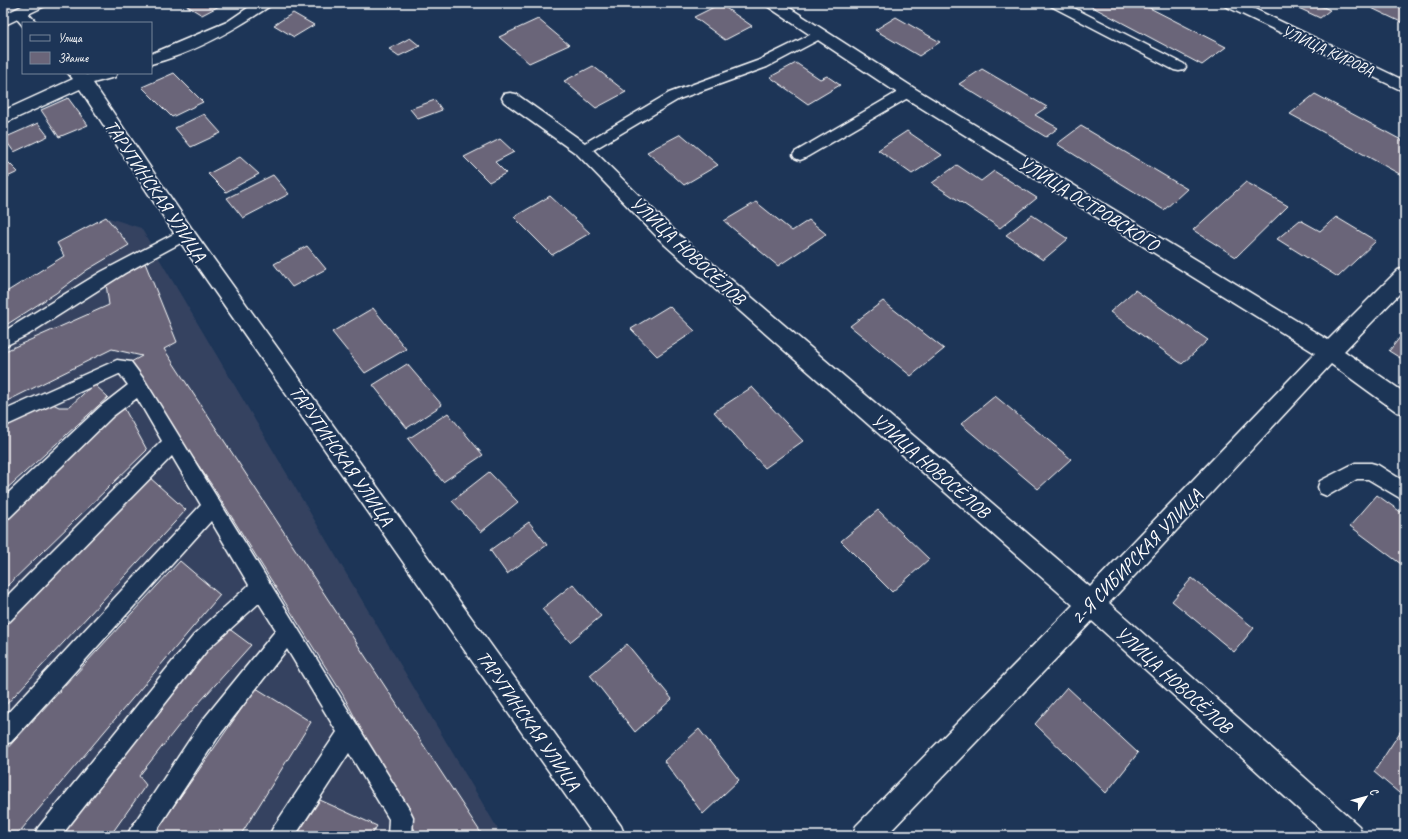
<svg xmlns="http://www.w3.org/2000/svg" width="1408" height="839" font-family="Caveat,sans-serif">
<rect width="100%" height="100%" fill="#1d3557"/>
<filter id="ink" filterUnits="userSpaceOnUse"><feTurbulence type="fractalNoise" baseFrequency=".025" numOctaves="2"/><feDisplacementMap in="SourceGraphic" scale="8" xChannelSelector="R" yChannelSelector="G"/><feConvolveMatrix kernelMatrix="1 2 1 2 8 2 1 2 1" color-interpolation-filters="sRGB"/></filter>
<g filter="url(#ink)">
<polygon fill="#344361" points="106,217 141,228 502,836 3,836 3,294 64,256 57,243"/>
<g fill="#6a6579" stroke="#fff">
<polygon points="187,3 225,3 202,15 184,4"/>
<polygon points="1085,3 1140,3 1226,47 1202,65"/>
<polygon points="1288,3 1314,3 1330,10 1320,18"/>
<polygon points="1361,3 1405,3 1405,24"/>
<polygon points="720,4 752,26 725,40 694,17"/>
<polygon points="293,13 314,25 294,37 274,25"/>
<polygon points="896,17 940,42 919,56 875,30"/>
<polygon points="538,19 569,45 529,63 499,37"/>
<polygon points="410,38 420,46 399,56 389,49"/>
<polygon points="796,63 820,79 827,76 840,85 808,104 770,77"/>
<polygon points="593,66 626,92 596,108 564,81"/>
<polygon points="982,69 1047,107 1035,115 1058,128 1046,137 959,84"/>
<polygon points="174,73 203,102 172,117 142,87"/>
<polygon points="1315,94 1405,142 1405,177 1290,114"/>
<polygon points="68,98 88,125 59,137 41,110"/>
<polygon points="435,100 442,110 418,119 410,109"/>
<polygon points="204,114 221,133 191,147 175,128"/>
<polygon points="38,123 48,136 14,152 4,138"/>
<polygon points="1081,126 1187,189 1164,210 1057,144"/>
<polygon points="907,131 942,155 912,174 878,150"/>
<polygon points="681,134 718,165 684,185 647,152"/>
<polygon points="500,139 514,152 495,162 506,173 489,182 464,157"/>
<polygon points="3,157 18,172 3,179"/>
<polygon points="240,157 259,174 226,192 208,174"/>
<polygon points="957,165 981,181 994,171 1037,198 1000,228 932,183"/>
<polygon points="273,175 289,194 243,218 227,198"/>
<polygon points="1246,182 1288,206 1236,257 1193,230"/>
<polygon points="550,196 590,233 552,255 514,217"/>
<polygon points="756,202 792,231 809,220 826,234 778,266 724,221"/>
<polygon points="1032,215 1068,239 1043,260 1006,235"/>
<polygon points="106,217 129,245 87,270 56,293 3,327 3,294 64,256 57,243"/>
<polygon points="1336,217 1376,241 1338,277 1277,239 1300,220 1320,231"/>
<polygon points="307,246 326,269 292,287 274,264"/>
<polygon points="145,263 177,342 164,349 483,836 418,836 343,695 211,484 129,363 142,356 112,349 3,403 3,352 109,305 106,284"/>
<polygon points="1135,290 1208,340 1182,364 1110,312"/>
<polygon points="883,301 944,349 911,376 850,326"/>
<polygon points="669,306 695,331 657,356 631,329"/>
<polygon points="373,308 406,349 365,373 332,332"/>
<polygon points="1405,331 1405,361 1389,351"/>
<polygon points="407,364 442,405 407,428 373,385"/>
<polygon points="94,384 108,397 3,492 3,429 33,409 49,402 59,407 69,407"/>
<polygon points="752,387 803,441 765,468 714,412"/>
<polygon points="995,396 1071,459 1038,489 961,424"/>
<polygon points="123,406 147,450 3,590 3,521"/>
<polygon points="448,413 483,455 443,482 408,439"/>
<polygon points="489,472 518,502 481,532 452,501"/>
<polygon points="149,477 186,510 3,708 3,627"/>
<polygon points="1377,495 1405,515 1405,567 1350,526"/>
<polygon points="878,510 929,559 892,592 841,541"/>
<polygon points="529,522 547,545 507,574 490,550"/>
<polygon points="180,561 220,595 16,836 3,836 3,753"/>
<polygon points="1192,578 1254,628 1234,652 1172,601"/>
<polygon points="573,584 601,616 570,642 542,609"/>
<polygon points="228,628 251,645 180,724 139,776 146,785 110,836 59,836 160,703"/>
<polygon points="627,644 672,699 635,732 590,675"/>
<polygon points="1067,687 1138,753 1106,793 1035,724"/>
<polygon points="256,688 311,722 240,836 153,836"/>
<polygon points="699,729 739,780 703,814 664,761"/>
<polygon points="1402,729 1405,732 1405,798 1374,772"/>
<polygon points="320,800 377,826 371,836 296,836"/>
</g>
<g fill="none" stroke-linecap="round" stroke-linejoin="round">
<defs>
<g id="service">
<polygon points="1049,3 1064,3 1184,64 1186,67 1184,70 1179,71 1174,70 1051,6"/>
<polygon points="820,30 824,31 826,34 824,37 767,67 679,99 588,153 583,155 578,153 576,150 578,147 669,93 757,61"/>
<polygon points="908,88 913,89 915,92 913,95 805,158 800,160 795,158 793,155 795,152 903,89"/>
<polygon points="185,228 190,230 193,234 190,238 125,273 29,334 3,347 3,332 101,272"/>
<polygon points="117,360 131,362 145,381 409,809 413,817 412,836 388,836 389,819 349,753 295,836 269,836 273,828 337,732 287,649 218,737 153,836 127,836 131,828 202,721 276,630 259,603 208,649 61,836 34,836 38,828 194,635 249,585 211,521 11,742 3,745 3,718 201,505 172,456 10,621 3,624 3,600 162,441 137,398 113,416 10,517 3,520 3,498 101,406 128,385 120,374 119,374 3,427 3,411"/>
<polygon points="1355,463 1371,463 1378,465 1405,482 1405,501 1368,479 1357,479 1327,496 1320,493 1318,487 1320,481"/>
</g>
<g id="minor">
<path d="M255 3H273L270 6C234 30 194 53 151 64V54L227 22Z"/>
<polygon points="764,3 782,3 914,88 1328,340 1398,270 1405,268 1405,288 1344,351 1405,393 1405,414 1397,412 1331,364 1109,603 1359,826 1363,836 1328,836 1092,621 886,836 852,836 856,826 1073,605 665,245 577,154 504,102 502,98 504,94 510,93 516,94 589,146 679,235 1090,587 1315,353 902,96 767,6"/>
<polygon points="1222,3 1242,3 1405,81 1405,92 1225,6"/>
<polygon points="20,8 25,10 37,23 23,23 23,26 12,13 15,10"/>
<polygon points="68,73 85,73 86,75 91,73 117,73 115,77 93,83 192,229 621,826 625,836 594,836 178,239 80,89 3,124 3,111 73,79"/>
</g>
<polygon id="secondary" points="28,3 48,3 45,6 3,26 3,15"/>
</defs>
<use href="#service" stroke="#fff" stroke-width="3"/>
<use href="#minor" stroke="#fff" stroke-width="3"/>
<use href="#secondary" stroke="#fff" stroke-width="3"/>
<use href="#service" fill="#1d3557" fill-rule="evenodd"/>
<use href="#minor" fill="#1d3557" fill-rule="evenodd"/>
<use href="#secondary" fill="#1d3557" fill-rule="evenodd"/>
</g>
</g>
<g text-anchor="middle" stroke-width="4" stroke-linejoin="round" paint-order="stroke">
<g font-size="16" fill="#fff" stroke="#1d3557">
<text transform="translate(1328 50) rotate(25)" y="6">УЛИЦА КИРОВА</text>
</g>
<g font-size="19" fill="#fff" stroke="#1d3557">
<text transform="translate(156 190) rotate(56)" y="7">ТАРУТИНСКАЯ УЛИЦА</text>
<text transform="translate(1089 203) rotate(32)" y="7">УЛИЦА ОСТРОВСКОГО</text>
<text transform="translate(688 250) rotate(43)" y="7">УЛИЦА НОВОСЁЛОВ</text>
<text transform="translate(342 455) rotate(55)" y="7">ТАРУТИНСКАЯ УЛИЦА</text>
<text transform="translate(931 465) rotate(41)" y="7">УЛИЦА НОВОСЁЛОВ</text>
<text transform="translate(1136 556) rotate(-46)" y="7">2-Я СИБИРСКАЯ УЛИЦА</text>
<text transform="translate(1174 679) rotate(42)" y="7">УЛИЦА НОВОСЁЛОВ</text>
<text transform="translate(529 720) rotate(55)" y="7">ТАРУТИНСКАЯ УЛИЦА</text>
</g>
</g>
<rect width="1408" height="839" fill="none" stroke="#1d3557" stroke-width="16"/>
<rect x="8" y="8" width="1392" height="823" fill="none" stroke="#fff" stroke-width="1.5" filter="url(#ink)"/>
<rect x="22" y="22" width="130" height="52" fill="#1d3557" stroke="#77869a"/>
<rect x="30" y="35" width="20" height="6" fill="#1d3557" stroke="#77869a"/>
<text x="58" y="42" font-size="12" fill="#ffffff">Улица</text>
<rect x="30" y="52" width="20" height="12" fill="#6a6579" stroke="#77869a"/>
<text x="58" y="62" font-size="12" fill="#ffffff">Здание</text>
<g transform="translate(1366 797) rotate(54)" stroke="#1d3557" stroke-width="3" paint-order="stroke">
<path d="M0-3L7 15L0 10L-7 15Z" fill="#ffffff"/>
<text y="-6" font-size="11" font-weight="bold" text-anchor="middle" fill="#ffffff">С</text>
</g>
</svg>
